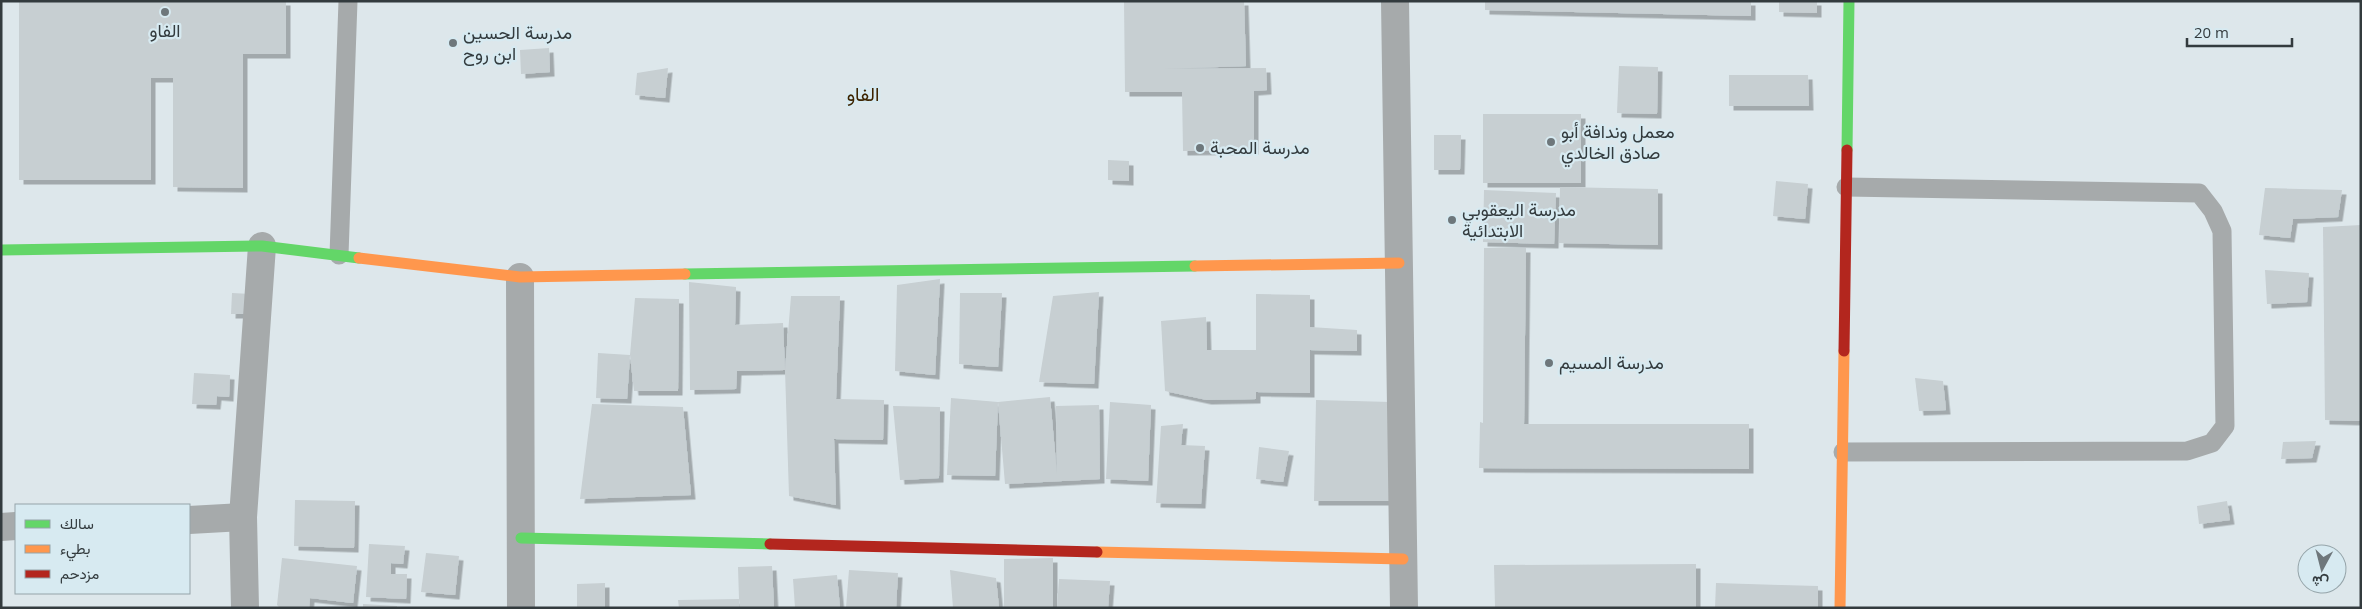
<svg xmlns="http://www.w3.org/2000/svg" width="2362" height="609" font-family="'Open Sans',Vazirmatn,sans-serif">
<defs>
<filter id="shadow"><feDropShadow dx="4.5" dy="4.5" stdDeviation="0" flood-color="#0004"/></filter>
</defs>
<rect width="100%" height="100%" fill="#dde7eb"/>
<g fill="#c7cfd2" filter="url(#shadow)">
<polygon points="19,1 286,1 286,54 243,54 243,188 173,187 173,78 151,78 151,180 19,180"/>
<polygon points="1124,1 1244,1 1246,66 1164,69 1266,68 1267,90 1254,91 1254,150 1183,151 1182,92 1125,92"/>
<polygon points="1485,1 1751,1 1751,16 1485,10"/>
<polygon points="1779,1 1817,1 1817,13 1779,12"/>
<polygon points="549,48 550,72 521,74 520,50"/>
<polygon points="1619,66 1658,67 1657,114 1617,113"/>
<polygon points="668,68 665,98 635,95 637,73"/>
<polygon points="1729,75 1808,75 1809,106 1729,106"/>
<rect x="1483" y="114" width="98" height="69"/>
<polygon points="1434,135 1461,135 1460,170 1434,170"/>
<polygon points="1108,160 1129,161 1129,181 1108,180"/>
<polygon points="1776,181 1808,184 1805,219 1773,216"/>
<polygon points="1560,187 1658,189 1658,245 1559,243"/>
<polygon points="2265,188 2342,190 2338,217 2293,219 2290,238 2259,235"/>
<polygon points="1484,190 1556,193 1554,244 1483,242"/>
<polygon points="2361,225 2361,421 2325,420 2323,227"/>
<polygon points="1484,248 1526,248 1524,424 1749,424 1749,469 1479,468 1480,422 1483,423"/>
<polygon points="2265,270 2309,273 2307,302 2267,304"/>
<polygon points="940,279 935,375 895,371 897,285"/>
<polygon points="689,282 736,287 735,325 783,323 785,370 737,371 736,389 690,390"/>
<polygon points="1099,292 1094,384 1039,382 1053,296"/>
<polygon points="232,293 251,294 250,314 231,314"/>
<polygon points="960,293 1002,293 998,367 959,364"/>
<polygon points="1256,294 1310,295 1310,327 1357,330 1357,351 1310,350 1310,393 1256,392 1256,399 1207,400 1165,391 1161,321 1206,317 1207,350 1256,350"/>
<polygon points="791,296 840,296 836,399 884,400 883,440 834,439 836,505 789,496 785,370"/>
<polygon points="635,298 679,299 678,391 634,391 630,355"/>
<polygon points="598,353 630,355 627,399 596,398"/>
<polygon points="194,373 230,375 229,397 217,396 216,405 192,404"/>
<polygon points="1915,378 1943,381 1946,410 1919,411"/>
<polygon points="1050,397 1057,474 1056,406 1099,405 1100,479 1005,484 998,402"/>
<polygon points="951,398 998,402 995,476 947,475"/>
<polygon points="1316,400 1391,402 1389,501 1314,501"/>
<polygon points="1110,402 1151,405 1148,481 1106,479"/>
<polygon points="592,404 683,407 691,495 580,499"/>
<polygon points="893,406 940,407 939,478 900,480"/>
<polygon points="1183,424 1181,445 1205,446 1201,504 1156,503 1161,426"/>
<polygon points="2316,441 2312,458 2281,459 2283,442"/>
<polygon points="1259,447 1289,451 1283,482 1256,479"/>
<polygon points="295,500 355,501 354,548 294,546"/>
<polygon points="2227,501 2230,520 2199,524 2197,506"/>
<polygon points="369,544 405,546 403,564 391,563 391,574 407,574 406,599 366,597"/>
<polygon points="426,553 459,556 455,595 421,592"/>
<polygon points="282,558 357,566 353,603 310,598 309,608 280,608 277,605"/>
<polygon points="1053,558 1053,608 1004,608 1004,559"/>
<polygon points="1696,564 1696,608 1495,608 1494,565"/>
<polygon points="772,566 774,608 740,608 739,599 739,608 679,608 678,600 739,599 738,567"/>
<polygon points="849,570 898,573 896,608 846,608"/>
<polygon points="950,570 996,578 999,608 953,608"/>
<polygon points="837,575 840,608 795,608 793,579"/>
<polygon points="1059,579 1110,581 1108,608 1057,608"/>
<polygon points="605,583 605,608 577,608 577,584"/>
<polygon points="1716,583 1818,586 1818,608 1715,608"/>
<polygon points="363,604 397,606 397,608 363,608"/>
</g>
<g fill="none" stroke-linecap="round" stroke-linejoin="round">
<g stroke="#a6aaab" stroke-width="19">
<polyline points="339,255 348,1"/>
<polyline points="1843,452 2187,451 2212,443 2225,426 2222,231 2213,211 2199,193 1846,187"/>
</g>
<g stroke="#a6aaab" stroke-width="28">
<polyline points="1395,1 1404,608"/>
<polyline points="520,277 521,608"/>
<polyline points="189,520 243,517"/>
<polyline points="1,527 16,526"/>
<polyline points="245,608 243,517 262,246"/>
</g>
<g stroke="#63d668" stroke-width="11">
<polyline points="1847,150 1849,1"/>
<polyline points="1,250 262,246 359,258"/>
<polyline points="685,274 1195,266"/>
<polyline points="521,538 770,544"/>
</g>
<g stroke="#ff974d" stroke-width="11">
<polyline points="359,258 520,277 685,274"/>
<polyline points="1195,266 1399,263"/>
<polyline points="1097,552 1403,559"/>
<polyline points="1840,608 1844,351"/>
</g>
<g stroke="#b3261e" stroke-width="11">
<polyline points="1844,351 1847,150"/>
<polyline points="770,544 1097,552"/>
</g>
</g>
<g fill="#6e777b" stroke="#d7eaf1" stroke-width="2">
<circle cx="165" cy="12" r="5"/>
<circle cx="453" cy="43" r="5"/>
<circle cx="1551" cy="142" r="5"/>
<circle cx="1200" cy="148" r="5"/>
<circle cx="1452" cy="220" r="5"/>
<circle cx="1549" cy="363" r="5"/>
</g>
<g text-anchor="middle" stroke-width="4.5" stroke-linejoin="round" paint-order="stroke">
<g font-size="18" fill="#333b3e" stroke="#d7eaf1" text-anchor="start">
<text x="165" y="37" text-anchor="middle">الفاو</text>
<text x="463" y="39">مدرسة الحسين<tspan x="463" dy="21">ابن روح</tspan></text>
<text x="1561" y="138">معمل وندافة أبو<tspan x="1561" dy="21">صادق الخالدي</tspan></text>
<text x="1210" y="154">مدرسة المحبة</text>
<text x="1462" y="216">مدرسة اليعقوبي<tspan x="1462" dy="21">الابتدائية</tspan></text>
<text x="1559" y="369">مدرسة المسيم</text>
</g>
<g font-size="19" fill="#3d2401" stroke="#d7eaf1">
<text x="863" y="101">الفاو</text>
</g>
</g>
<rect width="2362" height="609" fill="none" stroke="#333b3e" stroke-width="5"/>
<rect x="15" y="504" width="175" height="90" fill="#d7eaf1" stroke="#95a4a9"/>
<rect x="25" y="520" width="25" height="8" fill="#63d668" stroke="#95a4a9"/>
<text x="60" y="529" font-size="15" fill="#333b3e">سالك</text>
<rect x="25" y="545" width="25" height="8" fill="#ff974d" stroke="#95a4a9"/>
<text x="60" y="554" font-size="15" fill="#333b3e">بطيء</text>
<rect x="25" y="570" width="25" height="8" fill="#b3261e" stroke="#95a4a9"/>
<text x="60" y="579" font-size="15" fill="#333b3e">مزدحم</text>
<g transform="translate(2322 569) rotate(187)"><circle r="24" fill="#d7eaf1" stroke="#95a4a9"/>
<path d="M0-4L9 19L0 12L-9 19Z" fill="#6e777b"/>
<text y="-8" font-size="14" font-weight="bold" text-anchor="middle" fill="#333b3e">ش</text>
</g>
<path d="M2187 38v8h105v-8" fill="none" stroke="#333b3e" stroke-width="2.5"/>
<text x="2194" y="38" font-size="15" fill="#333b3e" stroke="#d7eaf1" stroke-width="4" paint-order="stroke">20 m</text>
</svg>
